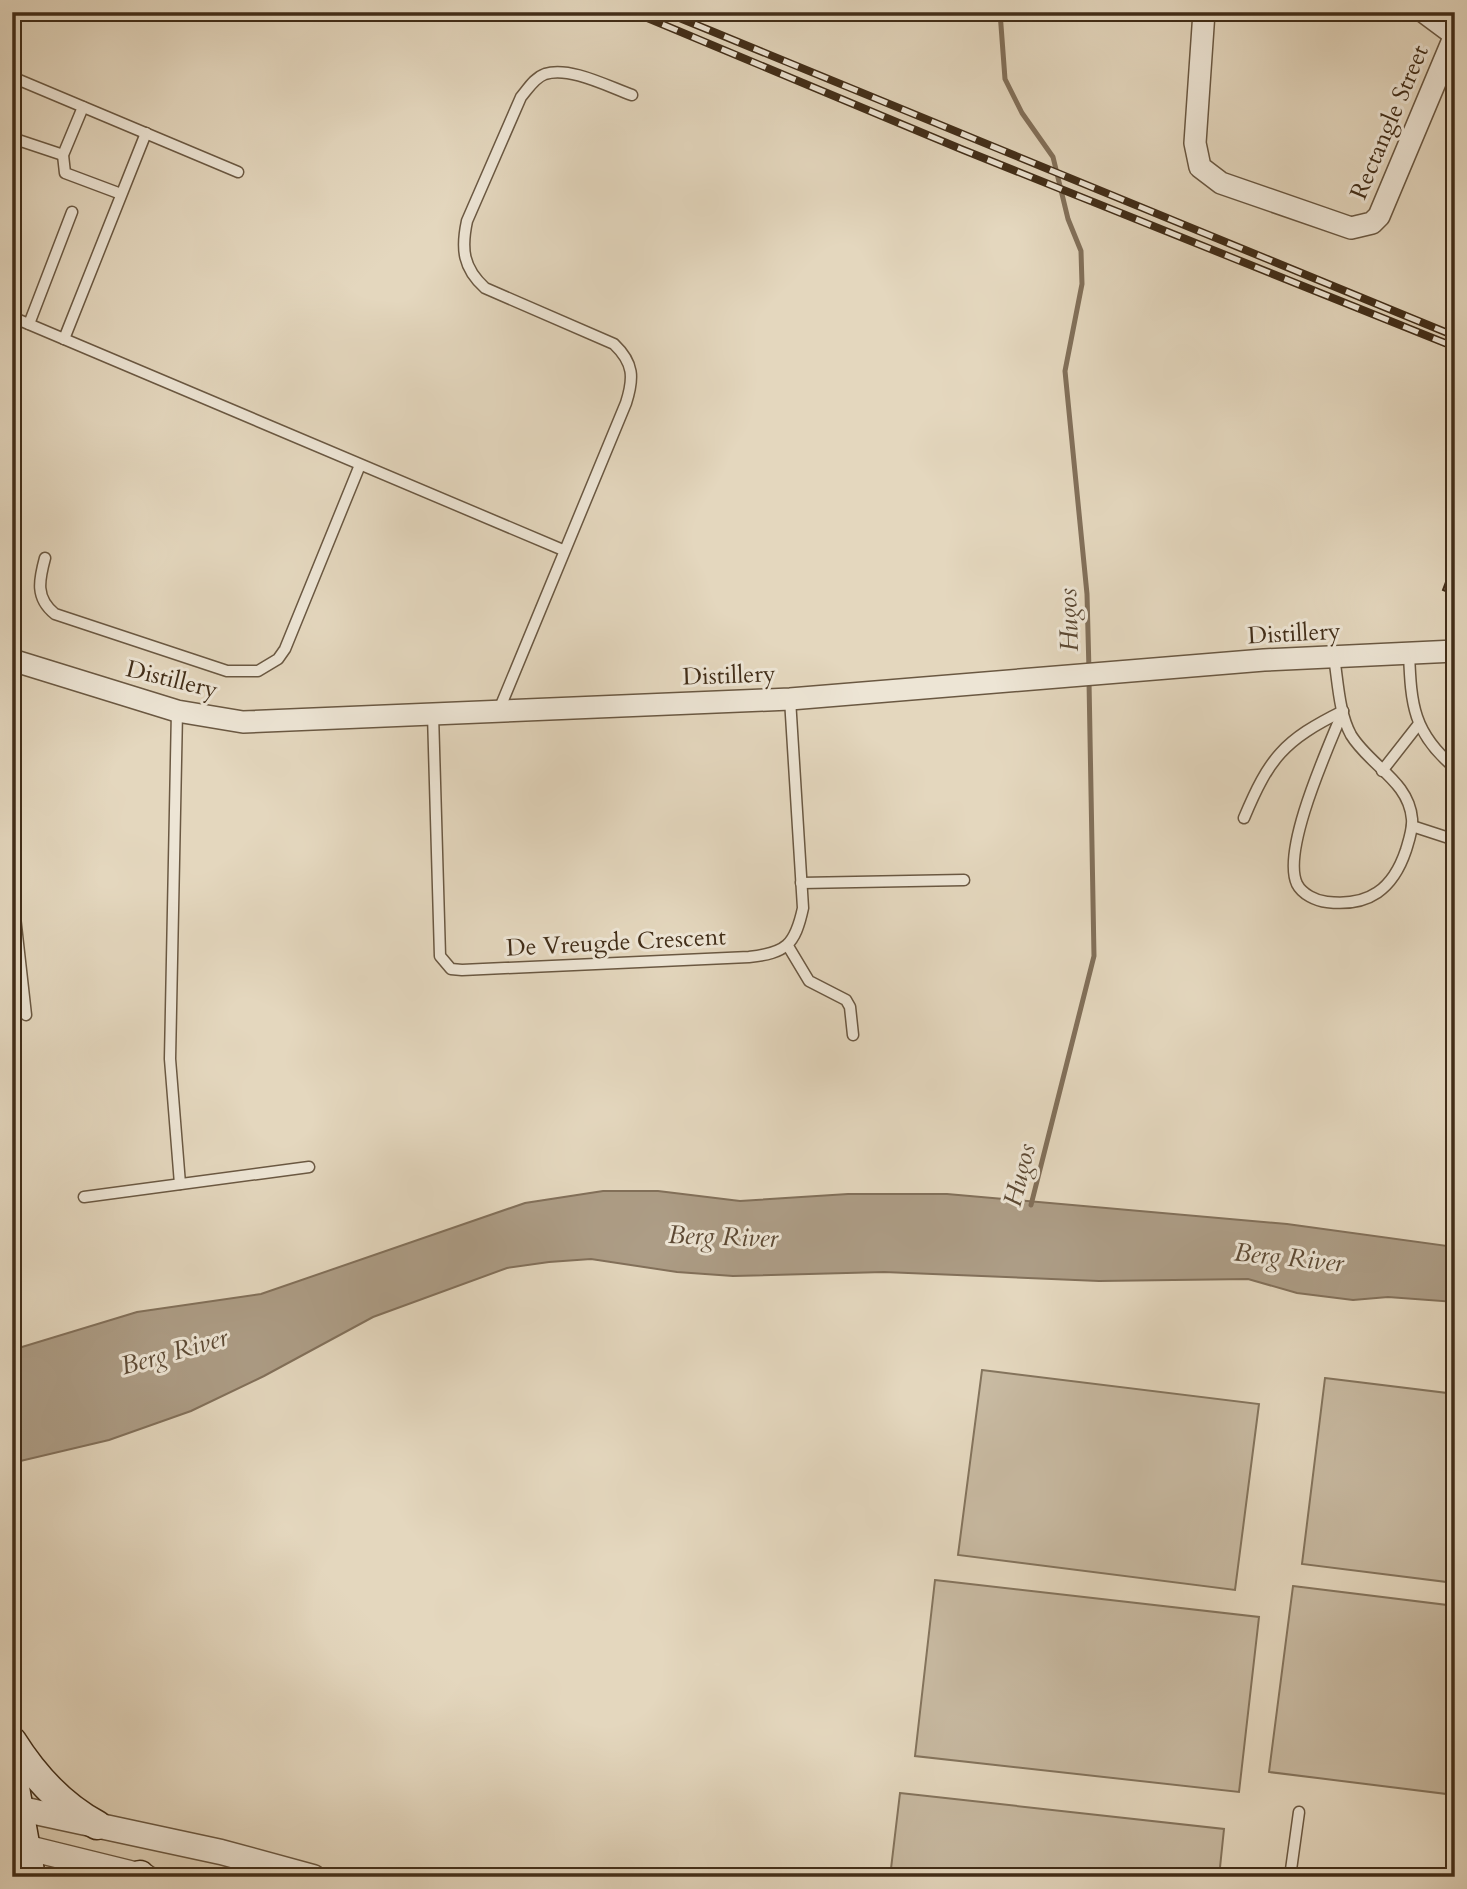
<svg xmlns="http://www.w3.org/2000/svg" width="1467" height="1889" font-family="Cardo,serif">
<rect width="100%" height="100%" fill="#e4d7be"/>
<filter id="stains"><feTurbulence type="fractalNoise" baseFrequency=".00286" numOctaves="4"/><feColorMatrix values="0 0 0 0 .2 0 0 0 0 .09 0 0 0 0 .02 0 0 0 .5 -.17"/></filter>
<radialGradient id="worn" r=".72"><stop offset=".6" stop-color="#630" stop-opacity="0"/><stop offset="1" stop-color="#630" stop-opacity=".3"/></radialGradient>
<g fill="#c8baa2" stroke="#84745d" stroke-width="2">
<polygon points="982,1370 1259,1404 1235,1590 958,1555"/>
<polygon points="1325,1378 1455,1394 1455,1583 1302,1564"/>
<polygon points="935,1580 1259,1617 1239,1792 915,1756"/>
<polygon points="1293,1586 1455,1606 1455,1795 1269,1772"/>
<polygon points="900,1793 1224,1829 1219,1877 890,1877"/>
</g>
<polygon fill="#ad9d86" stroke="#82705a" stroke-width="2" points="603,1191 658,1191 740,1201 848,1194 947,1194 1287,1224 1455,1247 1455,1302 1388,1297 1353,1300 1297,1293 1248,1279 1099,1281 884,1272 733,1276 677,1272 591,1259 549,1262 507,1268 373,1317 264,1376 191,1411 109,1440 12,1463 12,1350 137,1312 261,1294 525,1203"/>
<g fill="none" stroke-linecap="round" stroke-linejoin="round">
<g stroke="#82705a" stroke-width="5">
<polyline points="1000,12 1005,79 1022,113 1053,157 1068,219 1081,251 1082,284 1065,371 1087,594 1089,671"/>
<polyline points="1031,1205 1094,956 1089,681"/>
</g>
</g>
<polygon fill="#96856e" stroke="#412d18" stroke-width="2" points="1455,558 1455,595 1443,590"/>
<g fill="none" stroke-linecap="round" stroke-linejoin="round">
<defs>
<g id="service">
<polyline points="12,77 238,172"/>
<polyline points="83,107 63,155 65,173 121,194"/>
<polyline points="12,138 63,155"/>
<polyline points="12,317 563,550"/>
<polyline points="29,324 72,212"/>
<polyline points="64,339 146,133"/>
<path d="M45 558C39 580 35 598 55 614L227 671H258L278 659 285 649 360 465"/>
<path d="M1409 653C1411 705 1413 733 1455 768"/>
<path d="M1334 657C1338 682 1339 713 1351 735 1370 766 1409 781 1412 819 1413 829 1409 840 1406 850 1393 889 1369 907 1327 902 1316 901 1302 894 1297 884 1281 850 1329 746 1343 711"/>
<path d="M499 710 626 403C634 378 634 363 614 344L485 288C463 268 461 249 467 221L521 97C528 89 534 78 545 74 570 66 609 87 632 95"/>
<polyline points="177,711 170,1059 180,1184"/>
<path d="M433 714 440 956 451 969 462 970 749 957C786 953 795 945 803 908L790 699"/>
<polyline points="1382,771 1418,725"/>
<path d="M1244 818C1269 758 1284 740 1343 711"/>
<polyline points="1412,826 1455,840"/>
<polyline points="801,883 964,880"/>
<polyline points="12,890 26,1015"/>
<polyline points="788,946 809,981 846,1000 850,1007 853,1035"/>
<polyline points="84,1197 309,1167"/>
<polyline points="1290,1877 1299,1812"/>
</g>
<g id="minor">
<polyline points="1204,12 1195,143 1200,167 1221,183 1351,228 1372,223 1379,216 1455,35"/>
<polyline points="1424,12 1455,35"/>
<polyline points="12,660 177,711 243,722 790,699 1264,660 1455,651"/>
</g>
<g id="tertiary">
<polyline points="12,1807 221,1852 313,1877"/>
<polyline points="12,1844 146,1877"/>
</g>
<g id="secondary">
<path d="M12 1741C34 1776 60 1805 97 1825"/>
<polyline points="12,1771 31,1877"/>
<polyline points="137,1877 140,1875"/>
</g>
</defs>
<use href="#service" stroke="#6a5842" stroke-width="13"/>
<use href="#minor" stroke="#6a5842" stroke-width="24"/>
<use href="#tertiary" stroke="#6a5842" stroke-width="27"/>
<use href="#secondary" stroke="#412d18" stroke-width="31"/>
<use href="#service" stroke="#ede5d5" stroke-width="10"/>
<use href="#minor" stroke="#ede5d5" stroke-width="21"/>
<use href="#tertiary" stroke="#ede5d5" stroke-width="24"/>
<use href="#secondary" stroke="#ede5d5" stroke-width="28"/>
<defs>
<g id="rail">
<polyline points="633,12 961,149 1455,347"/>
<polyline points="665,12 1455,336"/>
</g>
</defs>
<use href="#rail" stroke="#412d18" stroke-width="8"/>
<use href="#rail" stroke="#ede5d5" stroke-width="5" stroke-dasharray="16" stroke-linecap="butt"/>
</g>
<g text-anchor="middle" stroke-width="6" stroke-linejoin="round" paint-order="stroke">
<g font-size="24" fill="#412d18" stroke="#ede5d5">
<text transform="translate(1389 122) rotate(-67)" y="8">Rectangle Street</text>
<text transform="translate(1294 633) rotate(-3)" y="8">Distillery</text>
<text transform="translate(729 675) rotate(-2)" y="8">Distillery</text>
<text transform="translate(172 679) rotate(14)" y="8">Distillery</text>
<text transform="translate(616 942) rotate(-3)" y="8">De Vreugde Crescent</text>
</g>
<g font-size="26" font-style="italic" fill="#5c4934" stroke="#ede5d5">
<text transform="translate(1068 620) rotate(-92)" y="9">Hugos</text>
<text transform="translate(1019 1175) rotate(-76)" y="9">Hugos</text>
<text transform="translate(723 1236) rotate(2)" y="9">Berg River</text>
<text transform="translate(1289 1257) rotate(6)" y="9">Berg River</text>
<text transform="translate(174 1351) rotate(-16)" y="9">Berg River</text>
</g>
</g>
<rect width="1467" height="1889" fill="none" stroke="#e4d7be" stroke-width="42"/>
<rect x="14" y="14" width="1439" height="1861" fill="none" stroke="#412d18" stroke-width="3.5"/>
<rect x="21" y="21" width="1425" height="1847" fill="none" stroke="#412d18" stroke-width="2"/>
<rect width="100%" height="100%" filter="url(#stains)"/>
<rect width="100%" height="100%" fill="url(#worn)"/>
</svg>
